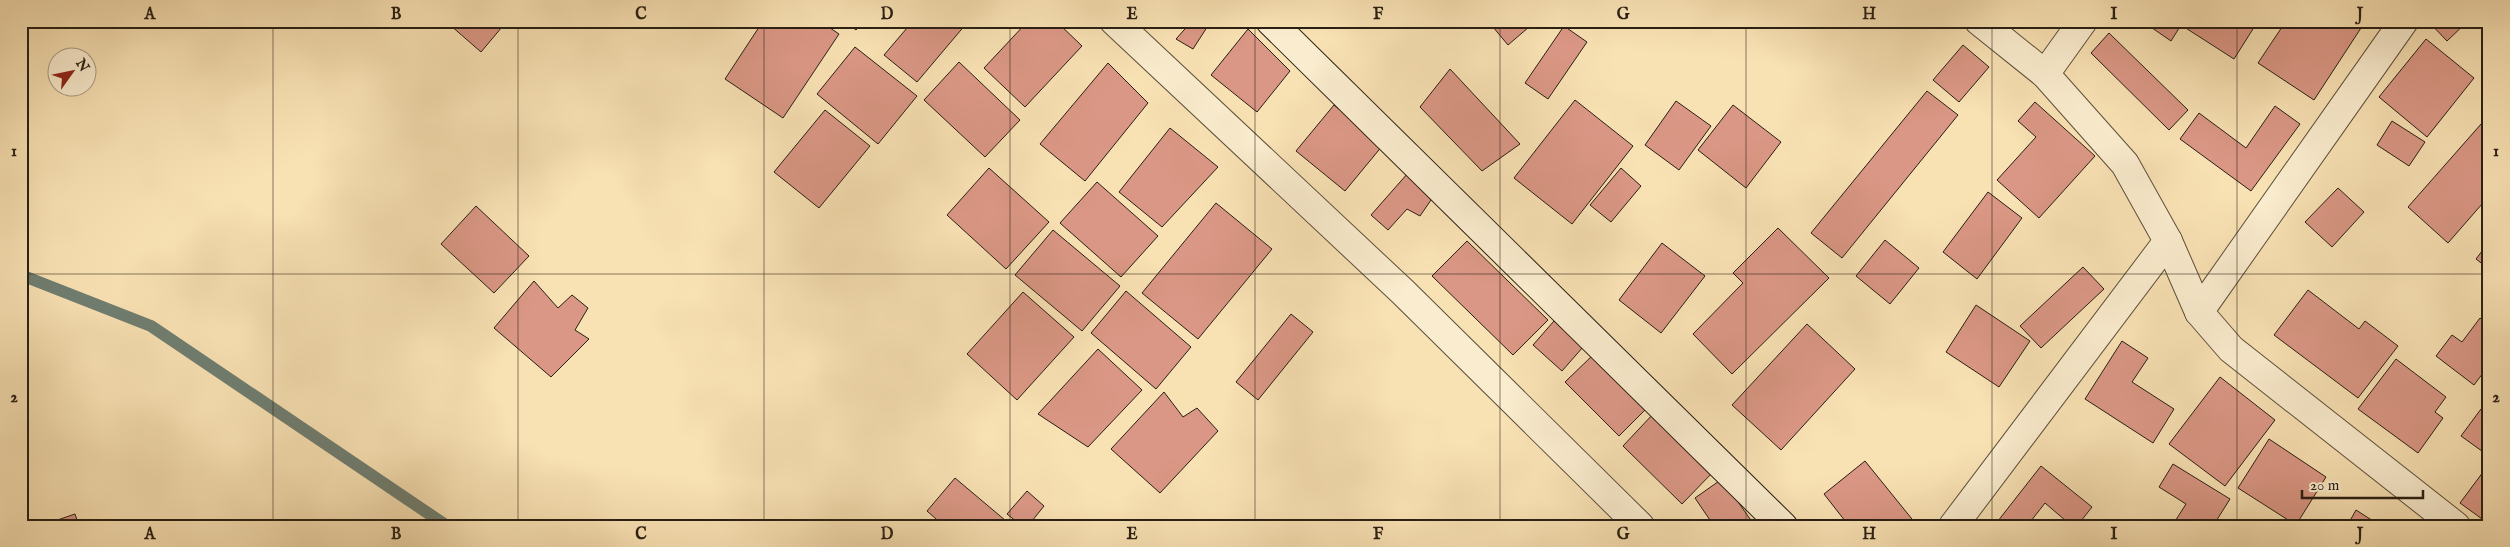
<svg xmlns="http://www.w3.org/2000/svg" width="2510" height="547" font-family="'IM FELL English',serif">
<rect width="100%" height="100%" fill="#f8e1b3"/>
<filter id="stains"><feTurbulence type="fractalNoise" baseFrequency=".004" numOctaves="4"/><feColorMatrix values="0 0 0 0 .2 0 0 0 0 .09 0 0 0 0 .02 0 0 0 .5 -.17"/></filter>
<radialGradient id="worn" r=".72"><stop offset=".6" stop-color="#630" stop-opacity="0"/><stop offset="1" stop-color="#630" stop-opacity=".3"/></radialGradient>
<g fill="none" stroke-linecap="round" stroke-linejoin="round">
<polyline stroke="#6f7e71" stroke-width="12" points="21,275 151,326 447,526"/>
</g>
<g fill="#da9785" stroke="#291f13">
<polygon points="453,21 507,21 481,52 450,25"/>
<polygon points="763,21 820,21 839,34 783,118 725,79"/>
<polygon points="845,21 864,21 856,30"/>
<polygon points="913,21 962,21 966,24 917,82 884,55"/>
<polygon points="1028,21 1056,21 1082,46 1025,107 984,68"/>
<polygon points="1192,21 1211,21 1193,49 1176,39"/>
<polygon points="1327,21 1343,21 1335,29"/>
<polygon points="1488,21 1536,21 1508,45"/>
<polygon points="2142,21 2258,21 2234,59 2181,25 2171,41"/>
<polygon points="2286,21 2352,21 2361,28 2314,100 2258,63"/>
<polygon points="2428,21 2468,21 2447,41"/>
<polygon points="1564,26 1587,42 1548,99 1525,83"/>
<polygon points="1248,29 1290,71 1257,112 1211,75"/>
<polygon points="2109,33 2188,110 2169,130 2091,53"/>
<polygon points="2426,39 2474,78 2427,137 2379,97"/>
<polygon points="1963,45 1989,67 1959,102 1933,80"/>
<polygon points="855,47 917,96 878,144 817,94"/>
<polygon points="959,62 1020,120 985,157 924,100"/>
<polygon points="1108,63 1148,103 1085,181 1040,144"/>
<polygon points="1450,69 1520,144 1482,171 1420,107"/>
<polygon points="1927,91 1958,115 1842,258 1811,233"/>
<polygon points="1575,100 1633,146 1572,224 1514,178"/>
<polygon points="1676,101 1711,126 1679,170 1645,145"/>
<polygon points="2035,102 2095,156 2039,218 1997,180 2036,137 2018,121"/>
<polygon points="1334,105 1383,145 1345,191 1296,151"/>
<polygon points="1733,105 1781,142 1746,188 1698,150"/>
<polygon points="2275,106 2300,124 2251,191 2180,139 2199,113 2246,148"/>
<polygon points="825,110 870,146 819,208 774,172"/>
<polygon points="2489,115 2489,196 2448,243 2408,207"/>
<polygon points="2392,121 2425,142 2409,166 2377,145"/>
<polygon points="1170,128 1218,167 1162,227 1119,192"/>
<polygon points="989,168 1049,222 1006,269 947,215"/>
<polygon points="1621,168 1641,186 1611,222 1590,205"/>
<polygon points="1408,173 1431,200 1420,216 1407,209 1388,230 1371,215"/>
<polygon points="1097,182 1158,236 1121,277 1060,223"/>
<polygon points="2338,188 2364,212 2332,247 2305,222"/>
<polygon points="1988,192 2022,218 1977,279 1943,252"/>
<polygon points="1216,203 1272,249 1198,339 1142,293"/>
<polygon points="476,206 529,256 494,293 441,244"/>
<polygon points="1778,228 1829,278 1732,374 1693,334 1743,283 1733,273"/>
<polygon points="1053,230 1120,286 1082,331 1015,275"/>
<polygon points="1885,240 1919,268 1890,304 1856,276"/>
<polygon points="1467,241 1548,320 1513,355 1432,276"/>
<polygon points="2489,242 2489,269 2476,259"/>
<polygon points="1662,243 1705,276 1661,333 1619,300"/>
<polygon points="2083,267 2104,289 2041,348 2020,326"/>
<polygon points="534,281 558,308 572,295 588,308 575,330 589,339 551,377 494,328"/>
<polygon points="2308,290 2359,329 2365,321 2398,346 2358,398 2274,335"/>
<polygon points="1126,291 1191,347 1156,389 1091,333"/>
<polygon points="1023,292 1074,337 1017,400 967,354"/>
<polygon points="1976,305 2030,341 1999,387 1946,352"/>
<polygon points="1291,314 1313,332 1258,400 1236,382"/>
<polygon points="2480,318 2489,324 2489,365 2474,385 2436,356 2452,335 2462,342"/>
<polygon points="1554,321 1583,347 1562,371 1533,345"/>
<polygon points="1807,324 1855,369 1781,450 1732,405"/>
<polygon points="2122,341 2148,358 2132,382 2174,409 2153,443 2085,399"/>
<polygon points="1098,349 1142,390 1088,447 1038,414"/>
<polygon points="1594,354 1647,408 1619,436 1565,382"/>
<polygon points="2396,359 2446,397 2435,412 2443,418 2418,453 2358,409"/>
<polygon points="2220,377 2275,420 2225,486 2169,444"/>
<polygon points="1164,392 1183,417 1197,408 1218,431 1160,493 1111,449"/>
<polygon points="2481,409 2489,415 2489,451 2486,454 2461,436"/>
<polygon points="1654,413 1714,471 1682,504 1623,446"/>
<polygon points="2269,439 2326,477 2296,525 2238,488"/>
<polygon points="1865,461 1916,524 1914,526 1849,526 1824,494"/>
<polygon points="2173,464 2230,499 2213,526 2172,526 2186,504 2159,487"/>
<polygon points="2489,464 2489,524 2460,503"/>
<polygon points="2041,466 2092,507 2077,526 2072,526 2045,503 2027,526 1994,526"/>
<polygon points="955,478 1012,526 944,526 927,511"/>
<polygon points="1722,479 1755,526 1714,526 1695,498"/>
<polygon points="1027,491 1044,506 1028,526 1022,526 1007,514"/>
<polygon points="2356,510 2381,526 2347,526"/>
<polygon points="75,514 79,526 40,526"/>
<polygon points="919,519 927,526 914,526"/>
</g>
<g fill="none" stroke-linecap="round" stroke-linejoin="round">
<defs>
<g id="street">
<polyline points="1114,21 1403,292 1640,526"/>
<polyline points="1979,21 2045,74 2125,164 2168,241 2199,312 2231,349 2456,526"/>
<polyline points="2045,74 2083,21"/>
<polyline points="2199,312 2404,21"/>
<polyline points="1953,526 2168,241"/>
</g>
<polyline id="secondary" points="1270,21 1783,526"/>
</defs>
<use href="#street" stroke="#5d503b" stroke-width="30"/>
<use href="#secondary" stroke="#291f13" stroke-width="30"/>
<use href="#street" stroke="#faecce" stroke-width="28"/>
<use href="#secondary" stroke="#faecce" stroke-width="28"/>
</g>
<path fill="none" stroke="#291f13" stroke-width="1" stroke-opacity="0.55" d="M273 21V526M518 21V526M764 21V526M1010 21V526M1255 21V526M1500 21V526M1746 21V526M1992 21V526M2237 21V526M21 274H2489"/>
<rect width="2510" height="547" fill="none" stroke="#f8e1b3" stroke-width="55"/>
<g transform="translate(72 72) rotate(57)"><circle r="24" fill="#faecce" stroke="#a69a83"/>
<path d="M0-4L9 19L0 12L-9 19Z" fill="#8f2418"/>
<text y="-8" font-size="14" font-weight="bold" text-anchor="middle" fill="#291f13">N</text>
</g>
<path d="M2302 490v8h121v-8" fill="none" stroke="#291f13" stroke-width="2.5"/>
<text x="2310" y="490" font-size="15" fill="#291f13" stroke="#faecce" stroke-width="4" paint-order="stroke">20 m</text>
<rect x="28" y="28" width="2454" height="492" fill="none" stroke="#291f13" stroke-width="2"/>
<g font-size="16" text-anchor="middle" font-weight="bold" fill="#291f13">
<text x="150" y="19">A</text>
<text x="396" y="19">B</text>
<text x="641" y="19">C</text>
<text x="887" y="19">D</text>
<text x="1132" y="19">E</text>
<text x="1378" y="19">F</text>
<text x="1623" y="19">G</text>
<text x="1869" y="19">H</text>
<text x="2114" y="19">I</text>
<text x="2360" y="19">J</text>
<text x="14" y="156">1</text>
<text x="2496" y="156">1</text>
<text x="14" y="402">2</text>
<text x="2496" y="402">2</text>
<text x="150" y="539">A</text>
<text x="396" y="539">B</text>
<text x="641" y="539">C</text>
<text x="887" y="539">D</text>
<text x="1132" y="539">E</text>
<text x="1378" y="539">F</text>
<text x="1623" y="539">G</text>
<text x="1869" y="539">H</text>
<text x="2114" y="539">I</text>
<text x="2360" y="539">J</text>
</g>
<rect width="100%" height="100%" filter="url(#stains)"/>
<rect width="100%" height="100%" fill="url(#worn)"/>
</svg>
